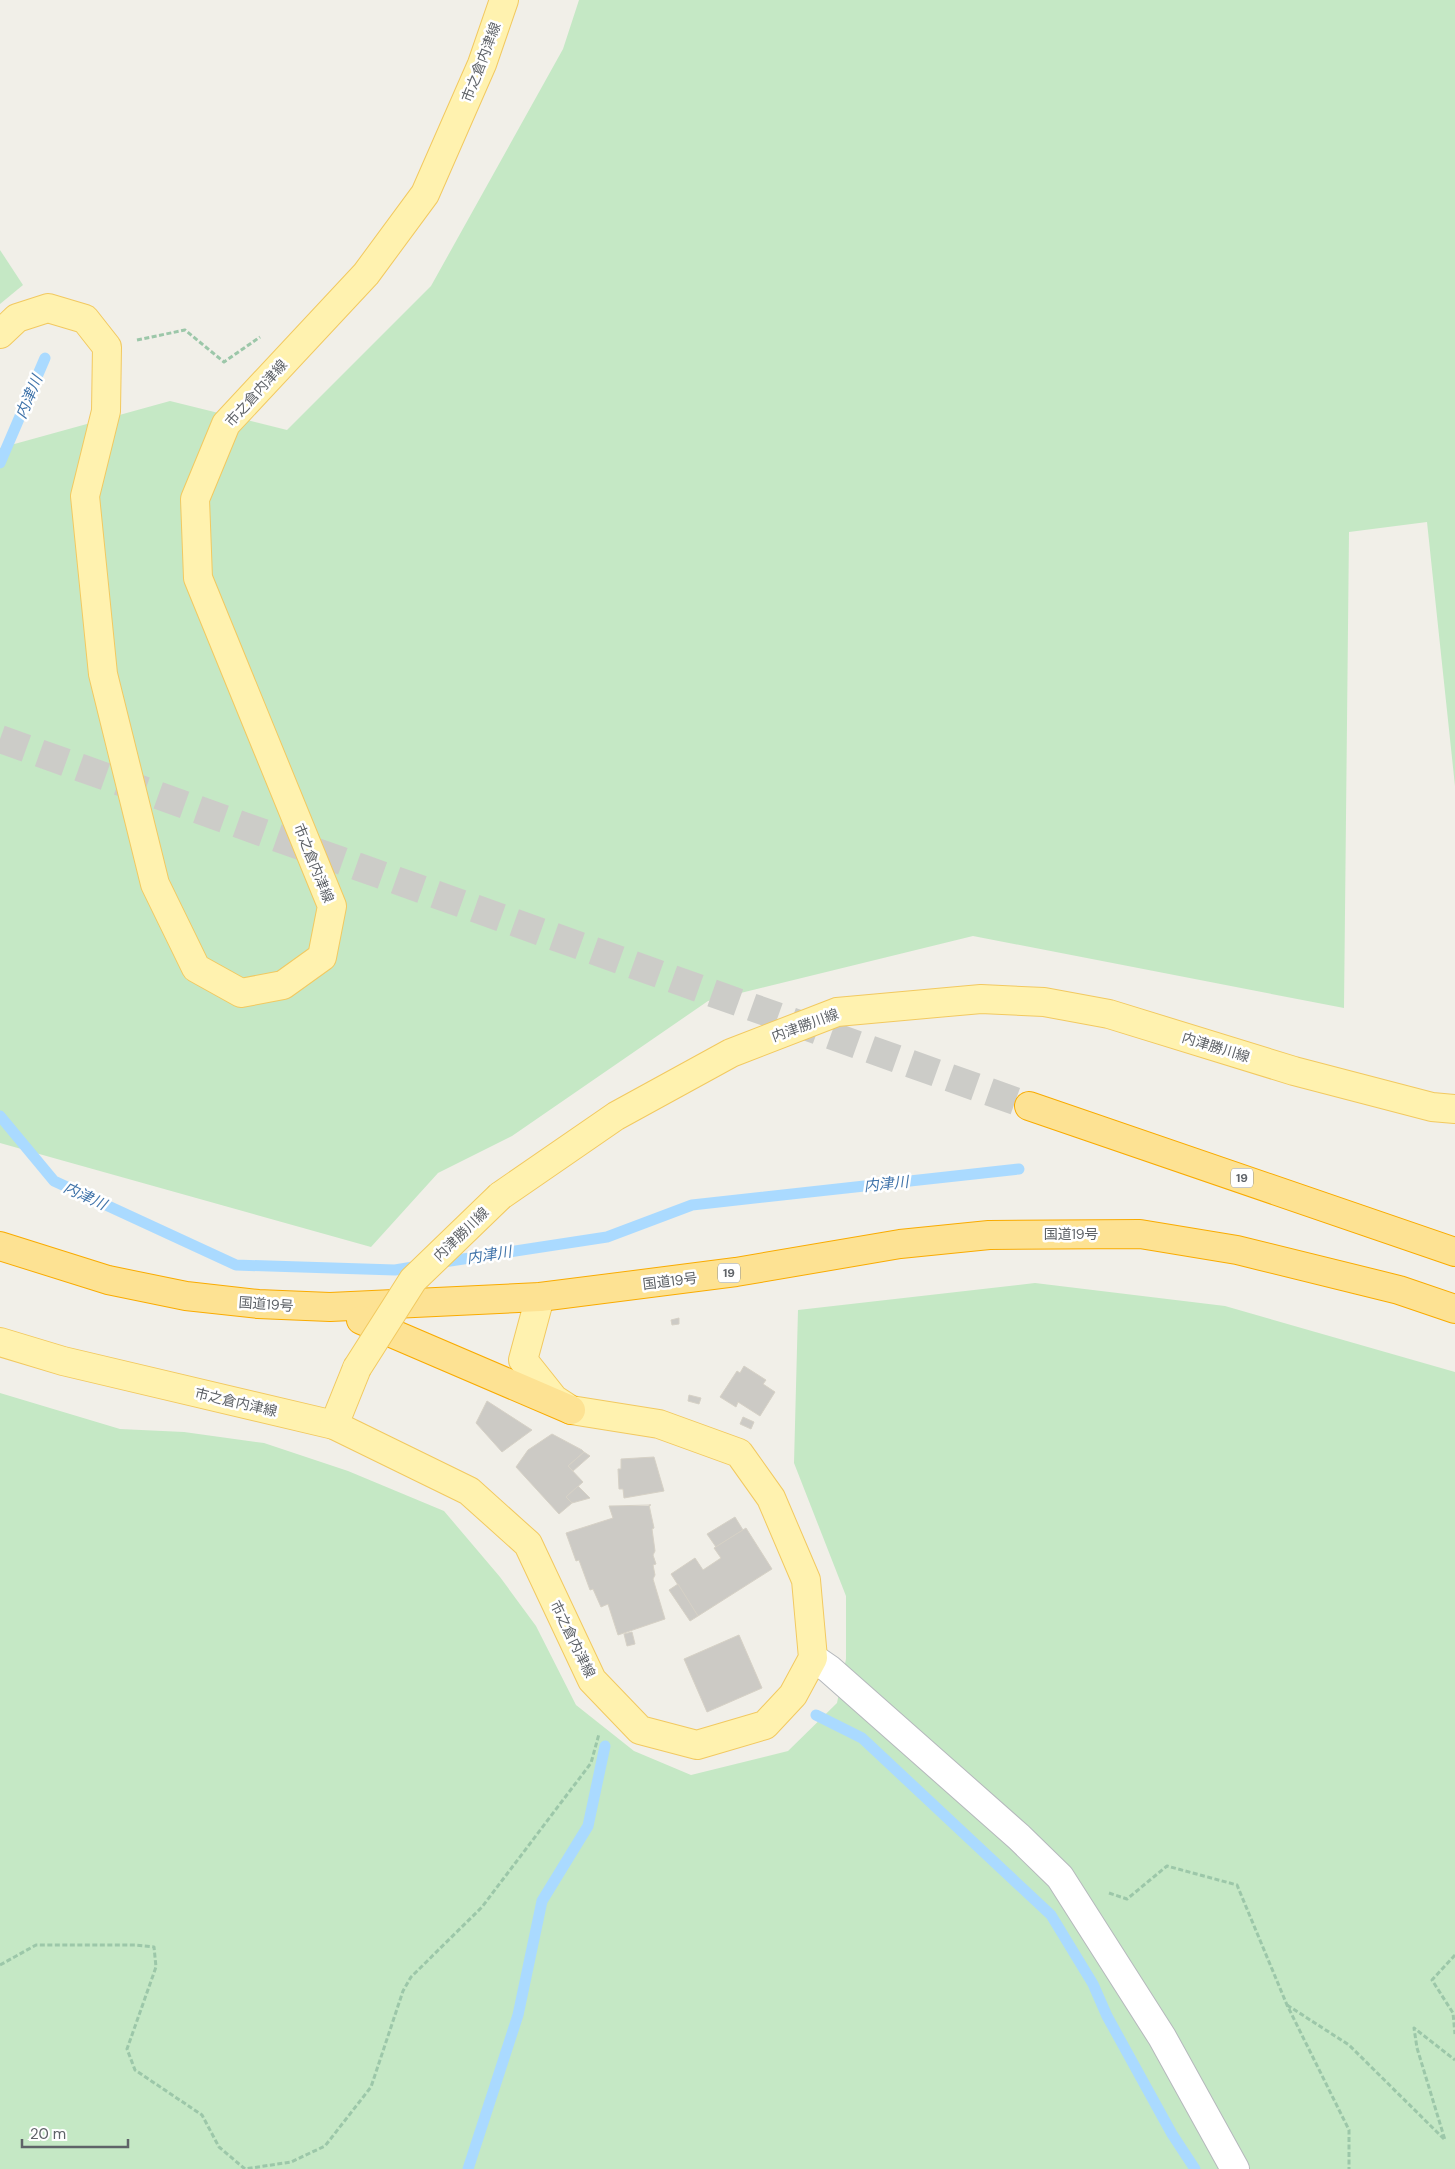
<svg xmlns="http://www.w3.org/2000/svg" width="1455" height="2169" font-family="'DM Sans','Noto Sans JP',sans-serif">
<rect width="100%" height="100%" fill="#f1efe8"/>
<g fill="#c5e8c5">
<polygon points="579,0 1455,0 1455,786 1427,522 1349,532 1344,1008 973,936 708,1001 512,1136 438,1173 371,1247 0,1143 0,448 170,401 287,430 431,286 563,49"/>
<polygon points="0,250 23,285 0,304"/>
<polygon points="1035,1283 1225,1306 1455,1372 1455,2169 0,2169 0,1393 120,1429 184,1432 264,1443 348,1471 444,1511 500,1577 536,1626 576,1705 634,1751 691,1775 788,1751 837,1703 846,1659 846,1596 794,1463 798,1310"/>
</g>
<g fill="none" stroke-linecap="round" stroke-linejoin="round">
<g stroke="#aadaff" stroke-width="11">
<polyline points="0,463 45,358"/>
<polyline points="0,1116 54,1181 236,1265 395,1270 419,1266"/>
<polyline points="437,1263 607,1237 692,1205 1019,1169"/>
<polyline points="816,1715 862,1738 1051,1915 1093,1984 1107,2016 1172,2134 1195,2169"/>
<polyline points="468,2169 518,2015 542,1901 588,1826 605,1746"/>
</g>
</g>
<g fill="#cccac5" stroke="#d6d1c6">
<polygon points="679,1318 679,1324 672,1325 671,1320"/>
<polygon points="744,1366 766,1380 763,1384 775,1392 760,1416 738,1402 736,1407 720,1397 737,1371 740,1373"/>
<polygon points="689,1395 701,1398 699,1404 688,1401"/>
<polygon points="487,1401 532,1430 502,1452 476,1423"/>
<polygon points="743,1417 754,1422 751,1429 740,1424"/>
<polygon points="552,1434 582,1450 584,1452 568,1466 583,1482 566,1497 572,1503 559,1514 516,1467 528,1450"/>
<polygon points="584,1452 590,1456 573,1471 568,1466"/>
<polygon points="654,1457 664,1491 624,1498 623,1489 619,1489 618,1469 621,1469 621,1459"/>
<polygon points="578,1486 590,1498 572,1503 566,1497"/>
<polygon points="649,1505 654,1528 652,1529 655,1551 653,1555 656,1564 653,1565 655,1575 653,1579 665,1619 618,1635 608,1604 601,1607 593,1589 590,1590 579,1560 576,1561 566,1533 613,1518 609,1506 651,1505"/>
<polygon points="735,1517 743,1530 716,1547 707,1534"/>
<polygon points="746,1528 772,1569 698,1616 671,1574 695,1558 703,1570 721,1558 714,1548"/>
<polygon points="678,1584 698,1616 690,1621 669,1590"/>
<polygon points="632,1632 635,1644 627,1646 624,1634"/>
<polygon points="739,1635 762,1688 707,1712 684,1659"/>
</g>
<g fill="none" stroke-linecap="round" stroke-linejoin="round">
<polyline stroke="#ccccc8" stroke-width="28" stroke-dasharray="28 14" stroke-linecap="butt" points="0,739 1029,1106"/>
<defs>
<polyline id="minor" points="813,1658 829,1669 1019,1837 1060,1877 1162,2037 1235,2169"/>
<g id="major">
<polyline points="0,334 17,318 48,308 85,319 107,347 106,411 85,496 103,674 155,884 196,968 241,993 283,985 322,957 332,906 198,578 195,499 226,424 366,274 425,194 482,64 504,0"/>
<polyline points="500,1196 616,1116 731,1053 837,1012 981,999 1044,1002 1109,1014 1294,1071 1432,1107 1455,1109"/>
<polyline points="0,1342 63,1361 334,1425 469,1491 528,1544 592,1680 640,1730 697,1745 765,1725 793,1695 813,1658 806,1580 771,1498 739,1453 659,1424 571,1410 554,1399 523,1360 540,1297"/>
<polyline points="334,1425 357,1368"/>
</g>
<g id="highway">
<polyline points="1029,1106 1455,1252"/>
<polyline points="0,1246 108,1280 186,1296 258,1304 330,1307 540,1297 736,1272 900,1244 989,1235 1140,1234 1237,1250 1399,1290 1455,1309"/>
<polyline points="361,1320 571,1410"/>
</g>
</defs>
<use href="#minor" stroke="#b5b8bc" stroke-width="30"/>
<use href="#major" stroke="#f2c960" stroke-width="30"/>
<use href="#highway" stroke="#f9ab00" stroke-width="30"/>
<g stroke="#9cc7a9" stroke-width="3" stroke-dasharray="5 2.5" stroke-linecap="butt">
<polyline points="137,340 185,330 224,362 260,337"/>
<polyline points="1109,1893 1127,1899 1167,1866 1237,1885 1287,2005 1349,2130 1349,2169"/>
<polyline points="1455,1955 1432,1980 1453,2013 1455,2034"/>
<polyline points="0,1965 36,1945 135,1945 154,1947 156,1967 127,2049 135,2070 202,2115 219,2147 245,2169 291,2162 325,2146 371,2087 403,1991 411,1977 482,1907 591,1763 599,1734"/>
<polyline points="1287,2005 1349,2045 1445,2140 1417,2048 1414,2028 1455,2060"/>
</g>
<use href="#minor" stroke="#fff" stroke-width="28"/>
<use href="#major" stroke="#fff2af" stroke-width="28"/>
<use href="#highway" stroke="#fde293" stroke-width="28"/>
<defs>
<polyline id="major-bridge" points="357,1368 413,1280 500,1196"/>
</defs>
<use href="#major-bridge" stroke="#f2c960" stroke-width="30" stroke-linecap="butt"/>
<use href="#major-bridge" stroke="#fff2af" stroke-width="28"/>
</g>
<g text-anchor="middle" stroke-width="5" stroke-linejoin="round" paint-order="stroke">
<g fill="#fff" stroke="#8f9295" stroke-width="1">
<rect x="1231" y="1168.5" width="22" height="19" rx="4"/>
<rect x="718" y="1263.5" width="22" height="19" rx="4"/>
</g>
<g font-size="12" font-weight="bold" fill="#5f6368">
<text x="1242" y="1182">19</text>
<text x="729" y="1277">19</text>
</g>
<g font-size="14" fill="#5f6368" stroke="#fff">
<text transform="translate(481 62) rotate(-69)" y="5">市之倉内津線</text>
<text transform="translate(256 393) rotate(-48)" y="5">市之倉内津線</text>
<text transform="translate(314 863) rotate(68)" y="5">市之倉内津線</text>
<text transform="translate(805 1025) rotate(-20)" y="5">内津勝川線</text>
<text transform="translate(1216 1047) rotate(17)" y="5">内津勝川線</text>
<text transform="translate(461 1234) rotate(-44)" y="5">内津勝川線</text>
<text x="1071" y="1239">国道19号</text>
<text transform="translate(670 1281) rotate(-7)" y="5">国道19号</text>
<text transform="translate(266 1304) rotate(4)" y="5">国道19号</text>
<text transform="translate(236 1402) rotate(13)" y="5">市之倉内津線</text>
<text transform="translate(573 1639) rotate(64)" y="5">市之倉内津線</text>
</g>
<g font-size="15" font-style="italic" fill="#4174aa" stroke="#fff">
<text transform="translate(29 397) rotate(-67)" y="5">内津川</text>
<text transform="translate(886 1184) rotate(-6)" y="5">内津川</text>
<text transform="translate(85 1196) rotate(25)" y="5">内津川</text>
<text transform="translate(489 1255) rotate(-9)" y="5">内津川</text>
</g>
</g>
<path d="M22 2139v8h106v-8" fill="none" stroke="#5f6368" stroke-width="2.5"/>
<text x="30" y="2139" font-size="15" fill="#5f6368" stroke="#ffffff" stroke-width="4" paint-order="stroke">20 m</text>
</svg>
